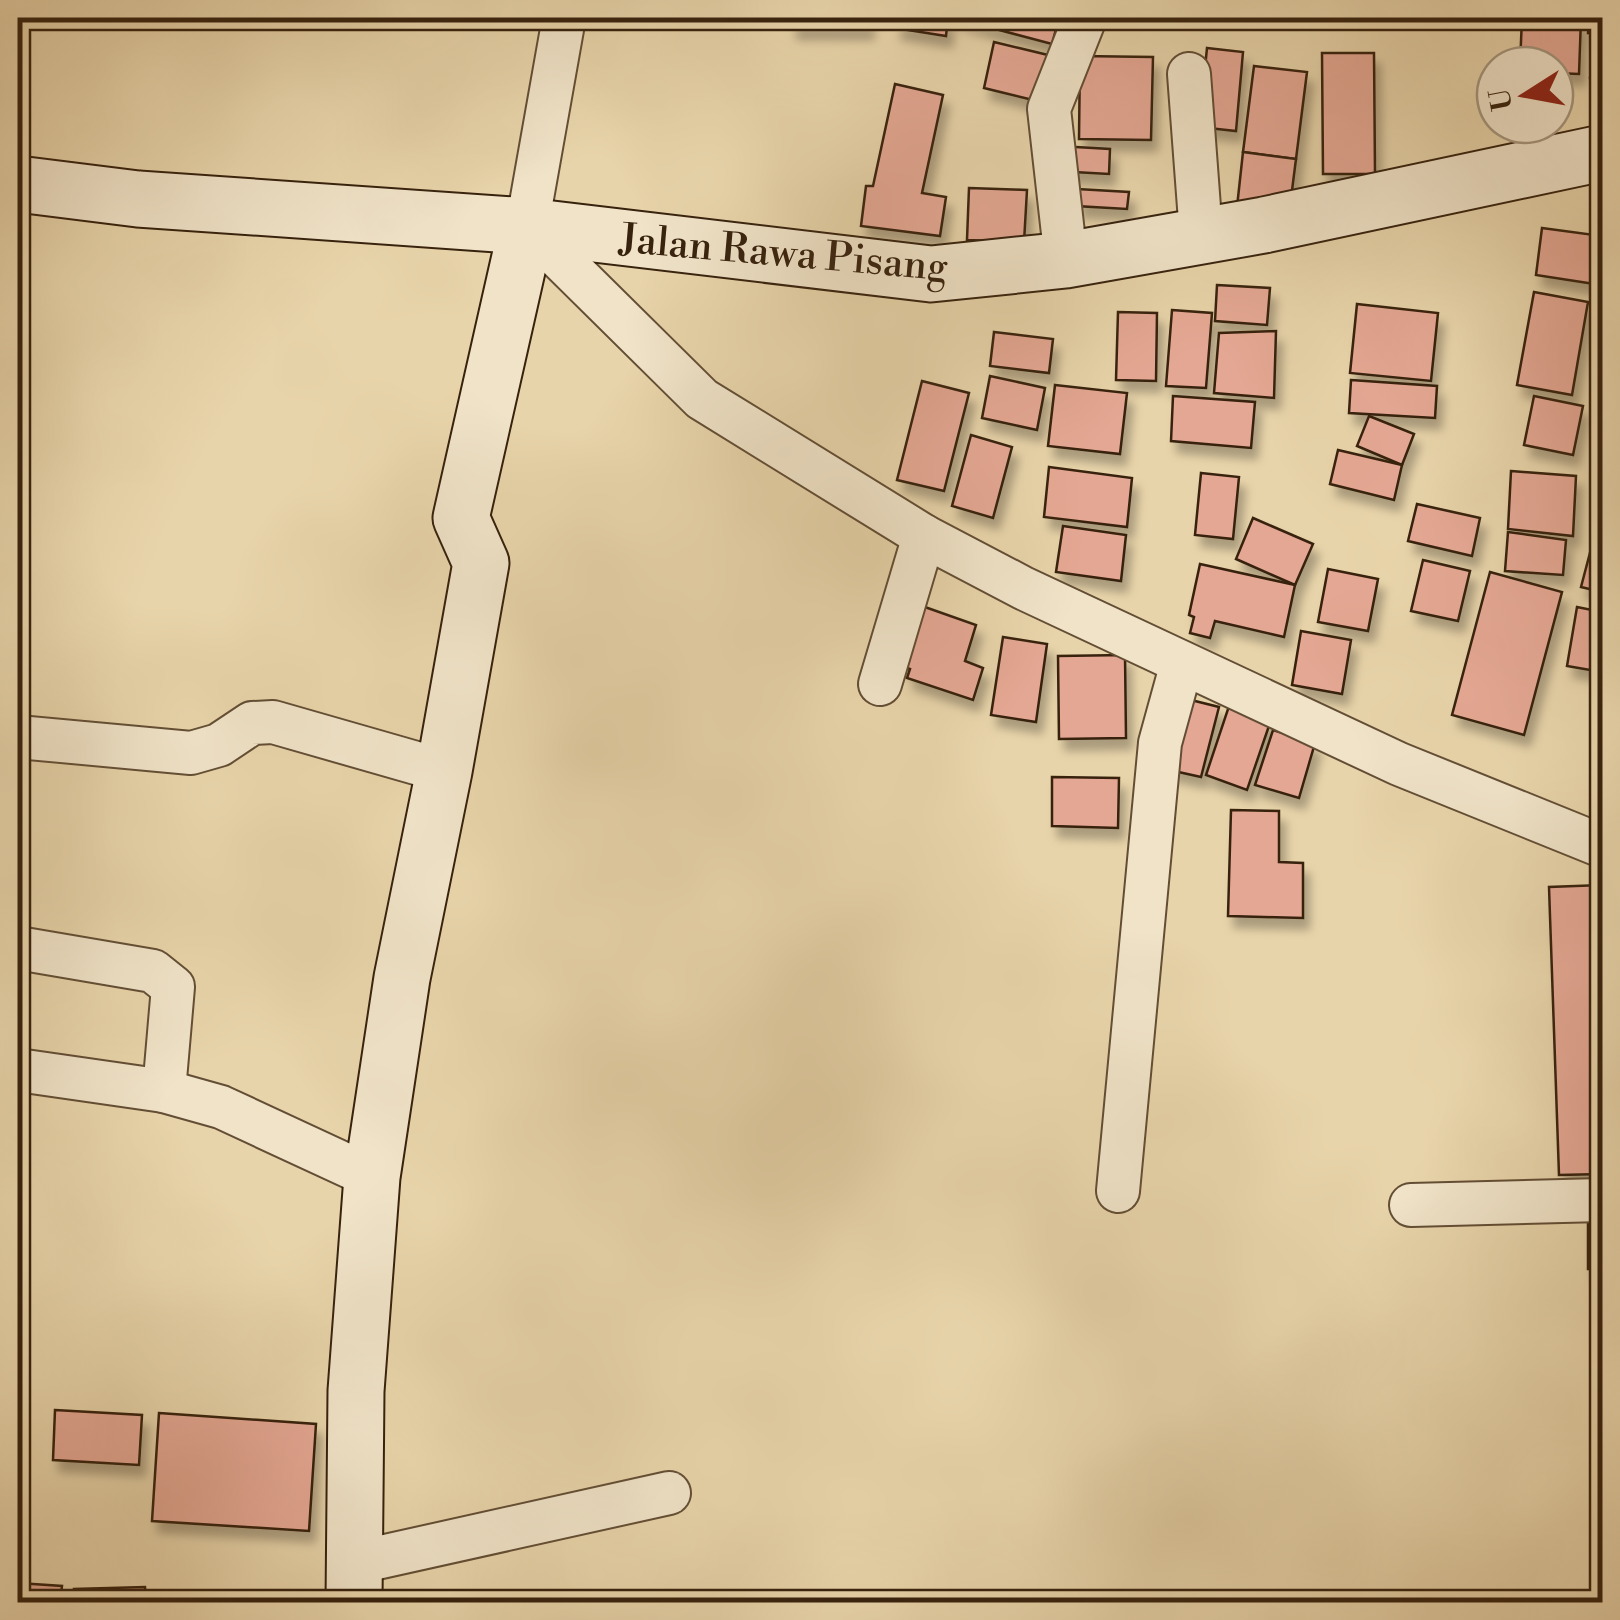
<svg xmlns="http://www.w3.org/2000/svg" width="1620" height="1620" font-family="'Libre Bodoni',serif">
<defs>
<filter id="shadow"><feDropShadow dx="6" dy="11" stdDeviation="5" flood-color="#0004"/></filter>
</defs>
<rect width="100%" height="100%" fill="#e8d4aa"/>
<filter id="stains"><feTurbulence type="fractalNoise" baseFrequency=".002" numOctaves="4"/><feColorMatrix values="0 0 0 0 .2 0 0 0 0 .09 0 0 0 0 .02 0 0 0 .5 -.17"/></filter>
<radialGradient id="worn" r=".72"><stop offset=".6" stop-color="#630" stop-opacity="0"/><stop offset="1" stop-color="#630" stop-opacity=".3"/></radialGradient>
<g fill="#e4a793" stroke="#37220e" stroke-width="2.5" filter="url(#shadow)">
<rect x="791" y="18" width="77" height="10"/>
<polygon points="897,18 948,18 946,36 895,28"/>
<polygon points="954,18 1059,18 1052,44"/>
<polygon points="1522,18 1581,18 1579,74 1555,73 1555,65 1520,65"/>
<polygon points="1589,18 1602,18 1602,34 1588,33"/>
<polygon points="994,42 1048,55 1037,101 984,88"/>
<polygon points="1207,48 1243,52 1236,131 1199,127"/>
<polygon points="1322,53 1374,53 1375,174 1323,174"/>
<polygon points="1080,56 1153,57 1151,140 1079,139"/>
<polygon points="1254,66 1307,72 1296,159 1243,152"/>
<polygon points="1602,77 1602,112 1594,113 1590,78"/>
<polygon points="895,84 943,95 922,193 946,197 940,236 861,226 866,186 873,186"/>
<polygon points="1058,146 1110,149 1109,174 1056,171"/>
<polygon points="1243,152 1296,159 1289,214 1237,207"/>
<polygon points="969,188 1027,190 1024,242 967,240"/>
<polygon points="1077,189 1129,192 1127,209 1076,206"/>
<polygon points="1542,228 1602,236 1601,285 1536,275"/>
<polygon points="1217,285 1270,288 1267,325 1215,321"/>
<polygon points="1534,292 1588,302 1572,395 1517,385"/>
<polygon points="1357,304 1438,313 1431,381 1350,373"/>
<polygon points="1172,310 1212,313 1206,388 1166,386"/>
<polygon points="1118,312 1157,313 1156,381 1116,380"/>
<polygon points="1276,331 1274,398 1214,393 1219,333"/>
<polygon points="994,332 1053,339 1049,373 990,366"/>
<polygon points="990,376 1045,388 1037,430 982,418"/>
<polygon points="1351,380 1437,386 1435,418 1349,413"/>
<polygon points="922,381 969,393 944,491 897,480"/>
<polygon points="1055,385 1127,393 1120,454 1048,446"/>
<polygon points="1173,396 1255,402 1251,448 1171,441"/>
<polygon points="1534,396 1583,406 1573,455 1524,445"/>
<polygon points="1369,416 1414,434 1402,465 1357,446"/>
<polygon points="971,435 1012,447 993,518 952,506"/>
<polygon points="1338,450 1402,465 1394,500 1330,484"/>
<polygon points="1049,467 1132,478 1127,527 1044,517"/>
<polygon points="1511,471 1576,476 1573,536 1508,529"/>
<polygon points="1201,473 1239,477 1233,539 1195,535"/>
<polygon points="1417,504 1480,518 1472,556 1408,541"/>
<polygon points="1253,518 1313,544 1295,585 1236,559"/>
<polygon points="1063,526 1126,535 1121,581 1056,572"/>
<polygon points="1596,530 1602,531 1602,592 1581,587"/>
<polygon points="1508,532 1566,540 1563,575 1505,571"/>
<polygon points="1423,560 1470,571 1458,621 1411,611"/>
<polygon points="1200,564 1295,585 1284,637 1215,621 1210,638 1190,633 1194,617 1189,615"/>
<polygon points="1328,569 1378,579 1368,631 1318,622"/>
<polygon points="1490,572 1562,592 1524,735 1452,715"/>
<polygon points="922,606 976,625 965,661 983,668 973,700 907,678 910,669 902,666"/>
<polygon points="1577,607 1602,612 1602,672 1567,666"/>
<polygon points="1301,631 1351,640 1342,694 1292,685"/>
<polygon points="1003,637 1047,644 1036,722 991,715"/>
<polygon points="1125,655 1126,738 1059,739 1058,656"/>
<polygon points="1183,698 1219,707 1201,777 1165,769"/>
<polygon points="1229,706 1271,720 1247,790 1206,775"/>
<polygon points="1273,730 1315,743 1299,798 1255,785"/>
<polygon points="1052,777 1119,778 1118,828 1052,826"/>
<polygon points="1231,810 1279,811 1279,862 1303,863 1303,918 1228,916"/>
<polygon points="1602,885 1602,1174 1559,1175 1549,887"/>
<rect x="1588" y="1214" width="14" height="55"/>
<polygon points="55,1410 142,1415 139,1465 53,1460"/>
<polygon points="159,1413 316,1424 309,1531 152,1521"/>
<polygon points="18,1583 62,1586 60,1602 18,1602"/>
<polygon points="145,1587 146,1602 74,1602 74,1589"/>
</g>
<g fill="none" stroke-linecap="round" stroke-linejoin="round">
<defs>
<g id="street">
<polyline points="564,18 527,226 702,399 924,536 1023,588 1399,764 1602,846"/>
<polyline points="1189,74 1201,234"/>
<polyline points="1066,260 1049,109 1085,18"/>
<polyline points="880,684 924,536"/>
<polyline points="18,737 191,753 219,745 252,723 273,722 444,771"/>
<polyline points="18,948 153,971 173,987 164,1091"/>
<polyline points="18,1070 164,1091 221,1107 372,1177"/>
<polyline points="1118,1191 1160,743 1182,663"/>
<polyline points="1411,1205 1602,1200"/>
<polyline points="354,1563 669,1493"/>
</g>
<g id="secondary">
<polyline points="18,184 138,199 527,226 931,274 1066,260 1264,225 1602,153"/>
<polyline points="354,1602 356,1391 372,1177 402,978 444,771 481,563 461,518 527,226"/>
</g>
</defs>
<use href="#street" stroke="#634e35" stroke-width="46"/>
<use href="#secondary" stroke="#37220e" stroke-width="59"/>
<use href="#street" stroke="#f0e3c8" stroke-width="42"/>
<use href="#secondary" stroke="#f0e3c8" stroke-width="55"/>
</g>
<g text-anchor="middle" stroke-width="8" stroke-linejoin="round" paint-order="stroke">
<g font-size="40" fill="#37220e" stroke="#f0e3c8">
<text transform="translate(784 252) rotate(5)" y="14">Jalan Rawa Pisang</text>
</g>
</g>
<rect width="1620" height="1620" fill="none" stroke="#e8d4aa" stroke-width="60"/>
<rect x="20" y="20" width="1580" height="1580" fill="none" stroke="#37220e" stroke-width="5"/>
<rect x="30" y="30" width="1560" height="1560" fill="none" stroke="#37220e" stroke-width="2.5"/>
<g transform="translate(1525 95) rotate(259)"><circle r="48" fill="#f0e3c8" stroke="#a6967e" stroke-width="2.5"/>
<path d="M0-8L18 38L0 25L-18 38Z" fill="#8f2418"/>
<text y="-15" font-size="28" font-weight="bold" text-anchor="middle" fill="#37220e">U</text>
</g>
<rect width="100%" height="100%" filter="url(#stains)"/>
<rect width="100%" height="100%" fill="url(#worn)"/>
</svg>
